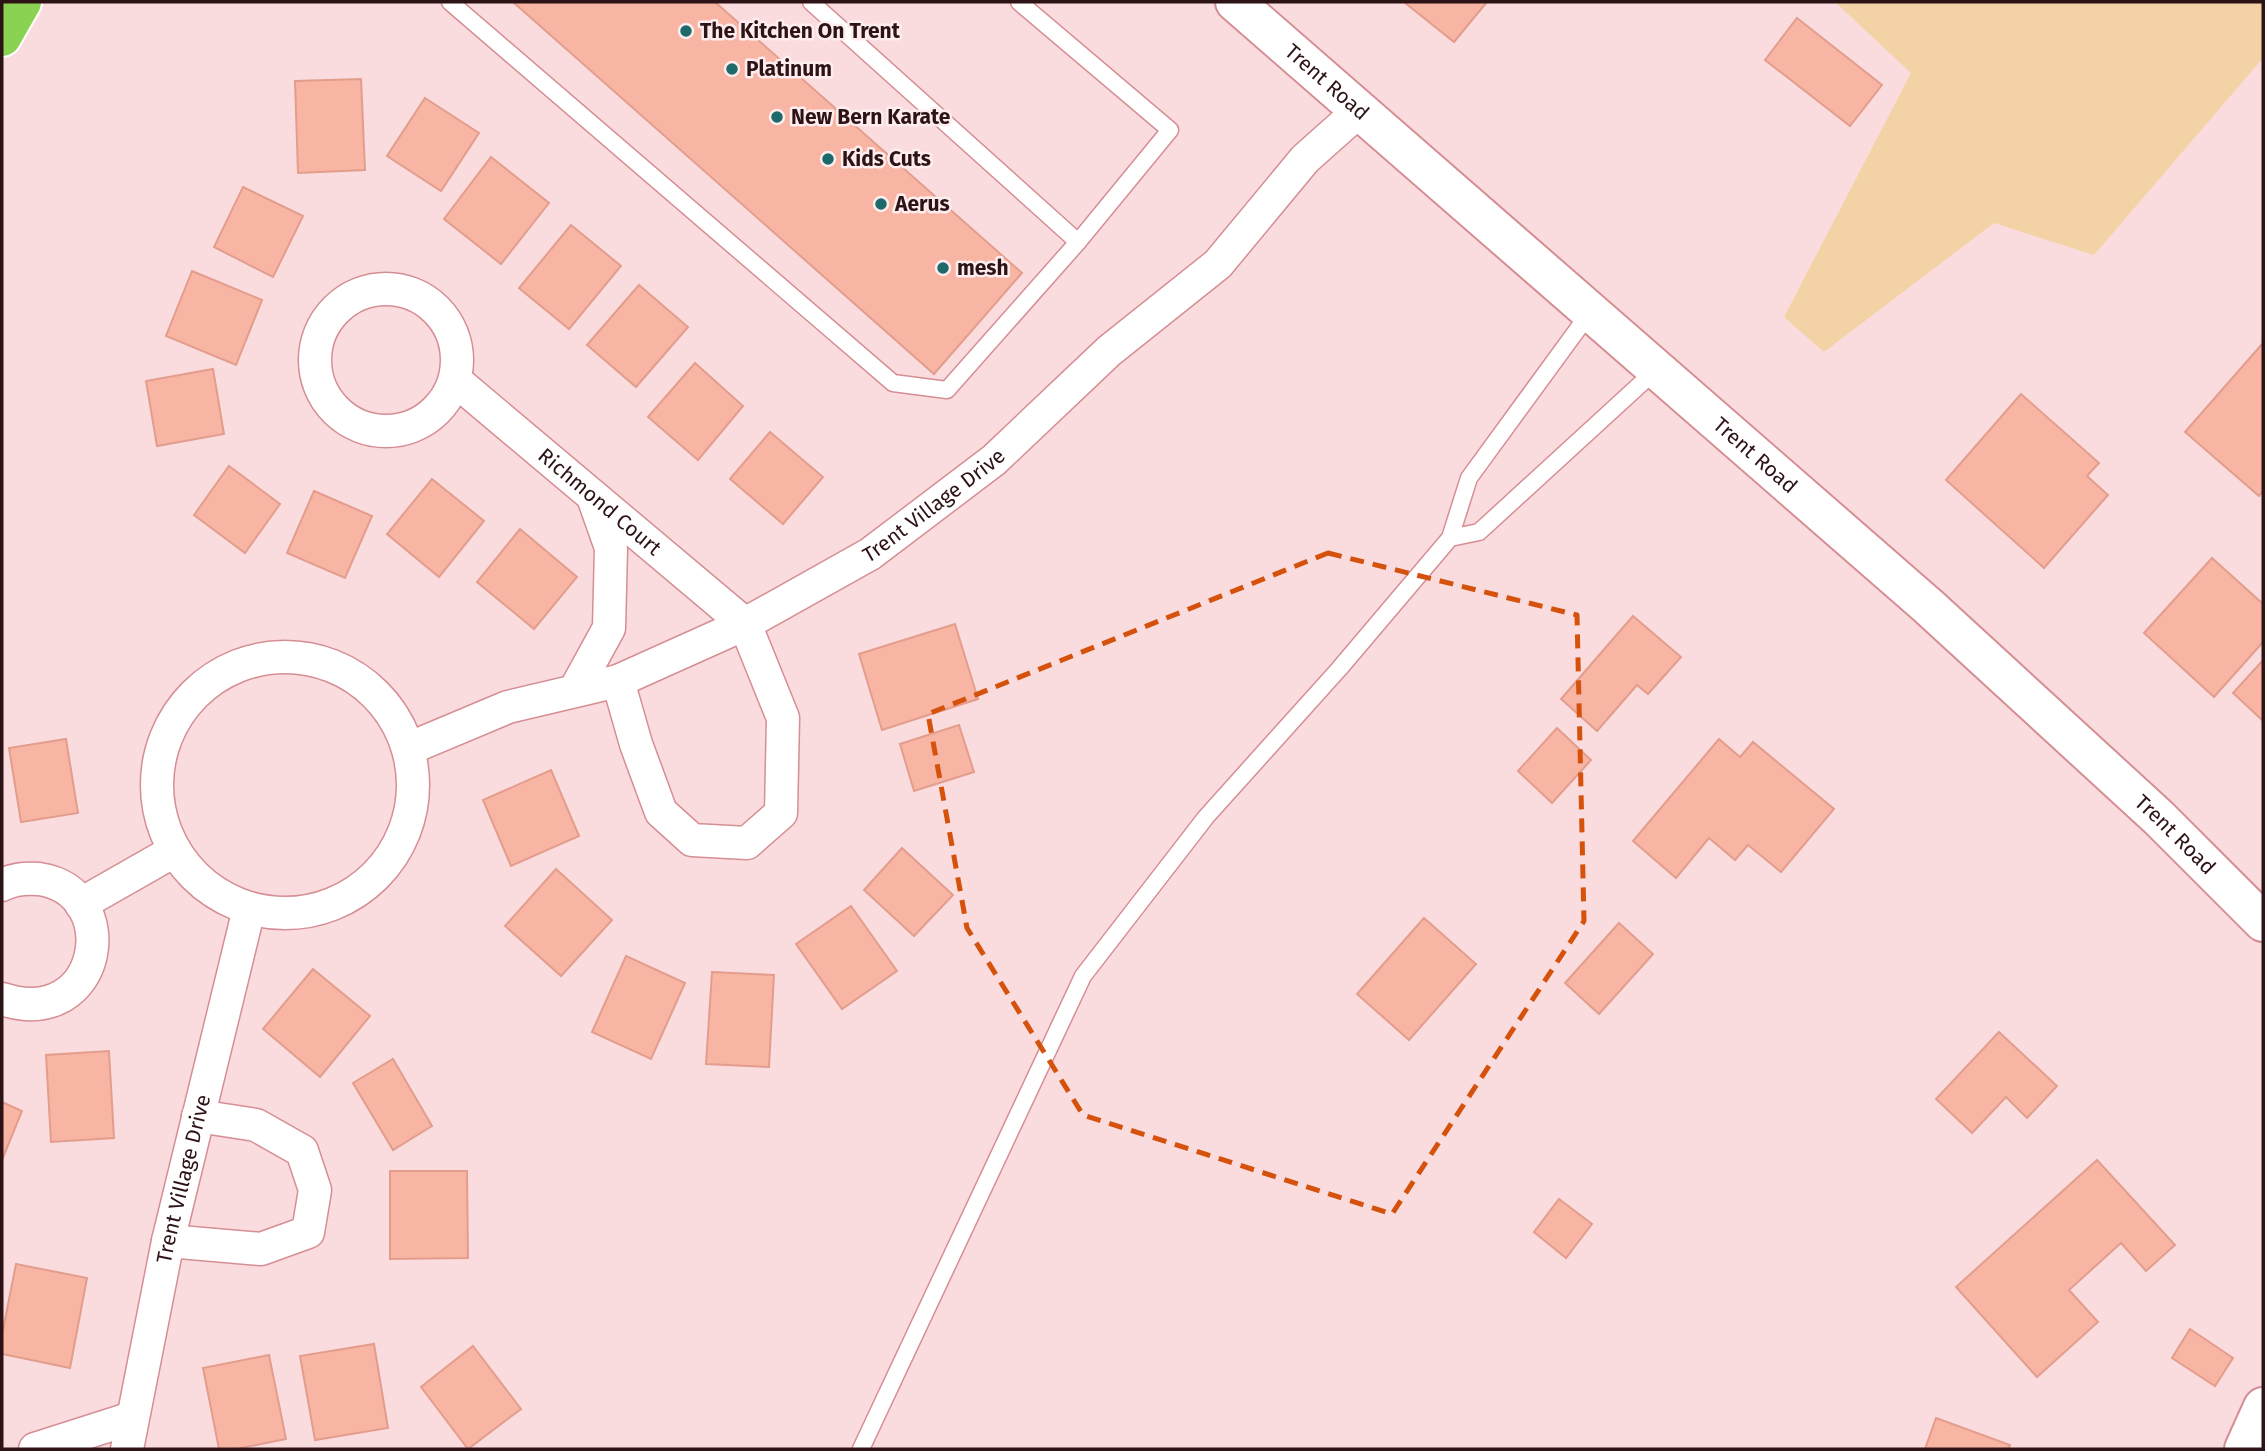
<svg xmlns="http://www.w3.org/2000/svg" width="2265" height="1451" font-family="'Fira Sans',sans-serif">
<rect width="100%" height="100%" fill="#fbdcde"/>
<polygon fill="#f3d2a5" points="1835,2 2263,2 2263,58 2094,255 1994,223 1824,352 1784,317 1911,73"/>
<g fill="#f8b5a4" stroke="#e39d8d" stroke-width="2">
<polygon points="513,2 715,2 1022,273 934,374"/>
<polygon points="1404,2 1487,2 1454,42"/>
<polygon points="1797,18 1882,85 1850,126 1765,60"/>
<polygon points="361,79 365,170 298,173 295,81"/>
<polygon points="425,98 479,133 441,191 387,156"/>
<polygon points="491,157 549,203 501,264 444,219"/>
<polygon points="243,187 303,216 273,277 214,247"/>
<polygon points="571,225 621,266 569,329 519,288"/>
<polygon points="192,271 262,300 236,365 166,336"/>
<polygon points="639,285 688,327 636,387 587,345"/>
<polygon points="2263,343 2263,491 2259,496 2185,432"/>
<polygon points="695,363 743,406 698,460 648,417"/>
<polygon points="213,369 224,434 157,446 146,381"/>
<polygon points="2021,394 2099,463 2087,476 2108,495 2044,568 1946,480"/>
<polygon points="770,432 823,477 783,524 730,479"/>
<polygon points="229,466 280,504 245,553 194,515"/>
<polygon points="432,479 484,521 439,577 387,534"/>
<polygon points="314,491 372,516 345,578 287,553"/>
<polygon points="520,529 577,577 534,629 477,582"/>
<polygon points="2212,558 2263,604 2263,642 2214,697 2144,633"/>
<polygon points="1633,616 1681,657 1648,694 1637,685 1597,731 1561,699"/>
<polygon points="955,624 978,699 882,730 859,654"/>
<polygon points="2263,660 2263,721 2233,693"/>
<polygon points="959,725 974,772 914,791 900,744"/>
<polygon points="1557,728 1591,760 1552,803 1518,771"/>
<polygon points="66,739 78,813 21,822 9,748"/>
<polygon points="1719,739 1740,757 1753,742 1834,809 1781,872 1748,845 1735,860 1709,838 1676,878 1633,841"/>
<polygon points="551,770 579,836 511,866 483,800"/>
<polygon points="902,848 953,895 914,936 864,890"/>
<polygon points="556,869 612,920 561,976 505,926"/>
<polygon points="851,906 897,971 842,1009 796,944"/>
<polygon points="1424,918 1476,964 1409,1040 1357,994"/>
<polygon points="1619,923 1653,954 1599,1014 1565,983"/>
<polygon points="626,956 685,983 651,1059 592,1032"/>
<polygon points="313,969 370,1016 320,1077 263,1029"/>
<polygon points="712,972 774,975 769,1067 706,1064"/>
<polygon points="1999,1032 2057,1086 2027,1118 2006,1097 1972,1133 1936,1099"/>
<polygon points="109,1051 114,1138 51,1142 46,1055"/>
<polygon points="393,1059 432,1126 393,1150 353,1083"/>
<polygon points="2,1102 22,1111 2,1160"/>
<polygon points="2097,1160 2175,1245 2146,1271 2121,1243 2069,1290 2098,1322 2037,1377 1956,1287"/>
<polygon points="390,1171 467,1171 468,1258 390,1259"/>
<polygon points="1559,1199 1592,1224 1566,1258 1534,1232"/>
<polygon points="16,1264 87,1278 70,1368 2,1354 2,1335"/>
<polygon points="2190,1329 2233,1358 2215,1386 2172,1358"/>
<polygon points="374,1344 388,1428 315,1440 300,1356"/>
<polygon points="473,1346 521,1409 468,1449 421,1387"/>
<polygon points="269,1355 286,1439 236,1449 219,1449 203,1368"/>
<polygon points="1936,1418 2010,1445 2008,1449 1925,1449"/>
</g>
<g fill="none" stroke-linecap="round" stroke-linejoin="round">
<defs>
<g id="lane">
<polyline points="450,2 893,383 947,390 1078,242 1170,130 1019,2"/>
<polyline points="811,2 1078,242"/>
<polyline points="1450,538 1479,532 1657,369"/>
<polyline points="861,1449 1083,976 1206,817 1339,669 1450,538 1469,478 1591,311"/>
</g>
<g id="street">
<circle cx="386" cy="360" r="71"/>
<path id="s1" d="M455 380 745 624 783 718 781 813 747 843 692 840 661 812 636 744 618 681"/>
<circle cx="285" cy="785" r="128"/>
<polyline points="575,690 609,628 611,548 593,497"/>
<path id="s2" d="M408 749 508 707 618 681 745 624 870 554 994 460 1109 351 1218 264 1305 159 1360 110"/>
<path d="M2 885C13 879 26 878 39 879 125 891 103 1032 2 999"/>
<polyline points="81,904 174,851"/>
<polyline points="168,1241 261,1249 308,1232 315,1190 302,1151 256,1125 198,1116"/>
<polyline points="35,1449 132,1418"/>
<path id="s3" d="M127 1449 168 1241 249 909"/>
</g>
<g id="secondary">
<path id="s4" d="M1235 2 1928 606 2159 818 2263 922"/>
<polyline points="2244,1449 2263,1407"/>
</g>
<polyline id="highway" points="2,37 22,2"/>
</defs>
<use href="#lane" stroke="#d58e94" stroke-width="19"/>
<use href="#street" stroke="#d58e94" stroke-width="35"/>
<use href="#secondary" stroke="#d58e94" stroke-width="42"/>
<use href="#highway" stroke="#fff" stroke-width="42"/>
<use href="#lane" stroke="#fff" stroke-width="16"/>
<use href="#street" stroke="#fff" stroke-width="32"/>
<use href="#secondary" stroke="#fff" stroke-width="38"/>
<use href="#highway" stroke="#8ad352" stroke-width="38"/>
</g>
<path fill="none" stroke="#d5520d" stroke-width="5" stroke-dasharray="14 9" stroke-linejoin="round" d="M1328 553 1577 615 1584 921 1392 1214 1083 1115 967 928 928 714Z"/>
<g fill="#1e6a6a" stroke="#fdedee" stroke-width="2.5">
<circle cx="686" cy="31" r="7"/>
<circle cx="732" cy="69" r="7"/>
<circle cx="777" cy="117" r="7"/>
<circle cx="828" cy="159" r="7"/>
<circle cx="881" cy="204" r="7"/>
<circle cx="943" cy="268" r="7"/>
</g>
<g text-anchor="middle" stroke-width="5" stroke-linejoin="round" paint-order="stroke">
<g font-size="21" font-weight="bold" fill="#2e1316" stroke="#fdedee" text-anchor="start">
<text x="700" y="38">The Kitchen On Trent</text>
<text x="746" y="76">Platinum</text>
<text x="791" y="124">New Bern Karate</text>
<text x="842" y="166">Kids Cuts</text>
<text x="895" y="211">Aerus</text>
<text x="957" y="275">mesh</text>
</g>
<g font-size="21" fill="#2e1316" stroke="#fdedee">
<text dy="7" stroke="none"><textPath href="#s4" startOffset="122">Trent Road</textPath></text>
<text dy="7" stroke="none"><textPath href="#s4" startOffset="690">Trent Road</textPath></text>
<text dy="7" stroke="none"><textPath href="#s1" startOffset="189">Richmond Court</textPath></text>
<text dy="7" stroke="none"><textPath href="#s2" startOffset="584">Trent Village Drive</textPath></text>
<text dy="7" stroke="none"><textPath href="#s4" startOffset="1256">Trent Road</textPath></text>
<text dy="7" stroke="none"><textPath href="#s3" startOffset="276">Trent Village Drive</textPath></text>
</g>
</g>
<rect width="2265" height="1451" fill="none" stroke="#2e1316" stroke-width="7"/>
</svg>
